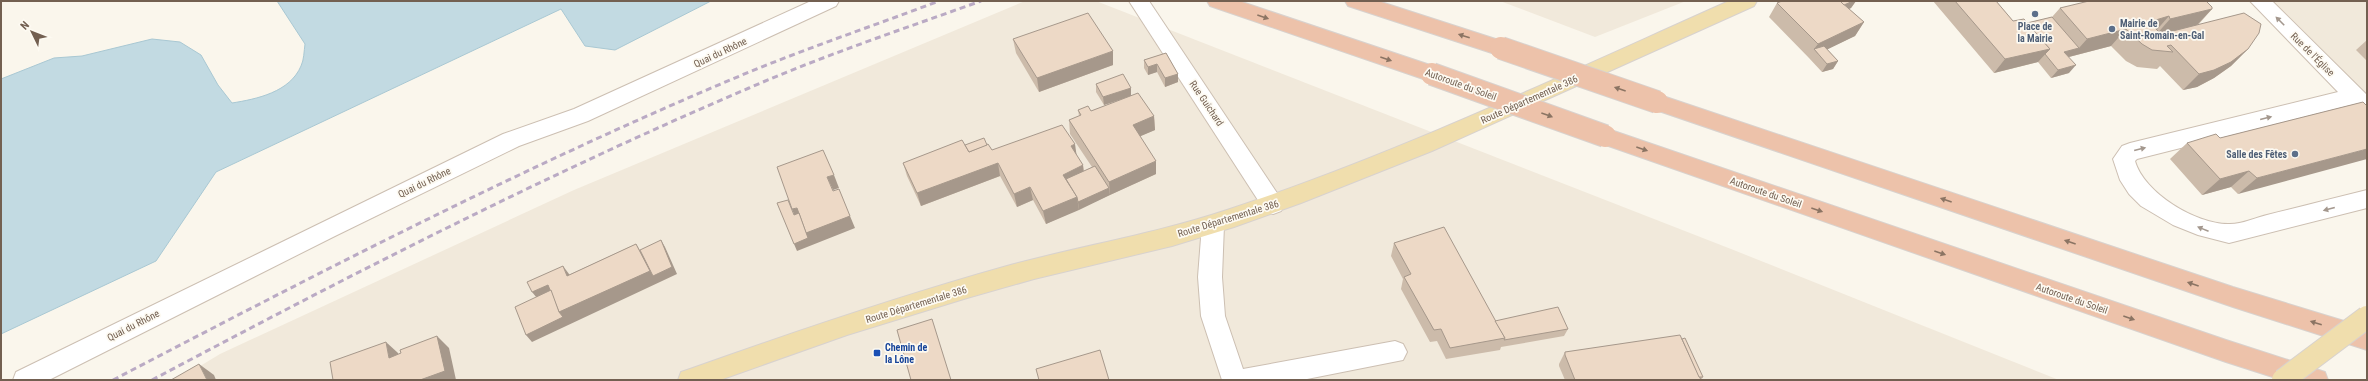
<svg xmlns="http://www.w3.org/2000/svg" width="2368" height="381" font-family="'Roboto Condensed',sans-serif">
<rect width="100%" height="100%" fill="#faf6ec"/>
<g fill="#f1e9db">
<polygon points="1025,1 1096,1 1731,249 2059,380 177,380 220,354 574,190"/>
<polygon points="1500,1 1686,1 1595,37"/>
<polygon points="2267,1 2367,1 2367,94"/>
</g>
<path fill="#c2dae2" stroke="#a9c8d3" d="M277 1H711L615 50 585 46 561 9 216 172 156 261 1 334V79L54 58 82 56 152 39 180 42 201 55 218 85 232 103C257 99 290 92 301 66 304 60 304 51 305 44Z"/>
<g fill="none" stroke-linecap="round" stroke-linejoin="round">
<defs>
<g id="minor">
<polygon points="811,1 839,1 836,6 588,121 519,146 335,236 49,380 13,380 16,372 503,134 574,109"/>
<polygon points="1129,1 1149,1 1281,199 1284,205 1281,211 1273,214 1265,211"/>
<path d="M2250 1H2272L2367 95V116L2360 114 2351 105 2137 159 2135 161C2144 193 2196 224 2228 224 2240 225 2255 218 2267 215 2300 207 2334 198 2367 190V208L2229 243 2198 235 2173 225 2141 206 2129 194 2120 180 2113 159 2122 146 2130 143 2338 92Z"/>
<polygon points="1213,216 1221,218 1224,225 1222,277 1225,316 1243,369 1395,341 1403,344 1407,352 1403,360 1302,380 1222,380 1201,316 1198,277 1202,225 1205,218"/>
</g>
<path id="major" d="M1729 1H1757L1754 6 1432 151 1301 203 1234 227 1172 246 1034 279 967 298 847 335 720 380H678L681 372 690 369C794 332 900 296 1007 266 1080 246 1155 234 1227 210 1399 153 1563 75 1729 1Z"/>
<g id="highway">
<polygon points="1207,1 1239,1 1439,68 1442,74 1439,80 1432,82 1210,6"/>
<polygon points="1345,1 1378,1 1508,43 1511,48 1508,53 1501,56 1348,6"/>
<polygon points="1657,94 2233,287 2367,328 2367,350 2233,307 1650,108 1647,102 1650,96"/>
<polygon points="1605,128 2226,340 2316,369 2325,372 2328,380 2282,380 2226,362 1597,142 1594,136 1597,130"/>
</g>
</defs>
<use href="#minor" stroke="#ccbfb2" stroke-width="2"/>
<use href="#major" stroke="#d8d2ce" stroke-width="2"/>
<use href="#highway" stroke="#d8d2ce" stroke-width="2"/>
<use href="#minor" fill="#fff" fill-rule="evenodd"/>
<use href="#major" fill="#f0dead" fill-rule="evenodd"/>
<use href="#highway" fill="#edc2aa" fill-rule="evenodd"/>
<g stroke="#baaac4" stroke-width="3" stroke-dasharray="6 4" stroke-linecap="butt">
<path d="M113 380C320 272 527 165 742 75 807 48 873 26 939 1"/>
<path d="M152 380C348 276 545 175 749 88 825 55 903 29 981 1"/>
</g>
<defs>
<polyline id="major-bridge" points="2283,380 2367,317"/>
<g id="highway-bridge">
<polyline points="1501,48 1657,102"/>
<polyline points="1432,74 1605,136"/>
</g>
</defs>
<use href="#major-bridge" stroke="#d8d2ce" stroke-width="24" stroke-linecap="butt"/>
<use href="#highway-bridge" stroke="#d8d2ce" stroke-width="24" stroke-linecap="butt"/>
<use href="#major-bridge" stroke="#f0dead" stroke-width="22"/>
<use href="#highway-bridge" stroke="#edc2aa" stroke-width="22"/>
</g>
<g fill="#cba">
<polygon points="1782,1 1856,1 1851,8 1849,9 1864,22 1855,36 1827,49 1838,61 1833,69 1822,72 1809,58 1769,17 1777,3"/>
<polygon points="1933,1 1996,1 2013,21 2027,23 2052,17 2060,8 2212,9 2198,25 2248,49 2231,66 2214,78 2197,87 2183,90 2160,66 2157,69 2137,67 2126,61 2111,46 2069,57 2069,73 2051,78 2038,62 1994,73"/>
<polygon points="1013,39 1113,65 1039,92 1016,53"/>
<polygon points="2367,40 2367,61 2356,50"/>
<polygon points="1166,53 1178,74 1178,82 1165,87 1157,72 1148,75 1144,68 1144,60"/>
<polygon points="1096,84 1131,88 1131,95 1154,116 1155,130 1140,136 1156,174 1046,224 1033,200 1017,207 1000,176 921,206 907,176 903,163 965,145 987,145 992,150 1076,155 1083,165 1084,171 1092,167 1070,134 1069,120 1079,116 1078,110 1091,111 1120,100 1104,105 1096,92"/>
<polygon points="2363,102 2238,194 2231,187 2202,195 2170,159 2187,143 2220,138"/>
<polygon points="1394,243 1495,321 1568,329 1564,336 1501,347 1500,350 1446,359 1437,341 1430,342 1401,289 1403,279 1391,256"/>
<polygon points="1682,339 1703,377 1701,380 1565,380 1559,366 1559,364 1565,352"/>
</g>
<g fill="#a6988b">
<polygon points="1853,1 1856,1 1851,8 1833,16 1838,8"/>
<polygon points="2212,9 2196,26 2155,36 2170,19"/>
<polygon points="2169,16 2154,33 2149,22"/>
<polygon points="1864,22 1855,36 1818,54 1814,49 1818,44"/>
<polygon points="2126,29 2111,46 2057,60 2064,52 2079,48 2087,39"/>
<polygon points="2050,49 2038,62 1994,73 2005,59"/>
<polygon points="2248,49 2231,66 2214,78 2197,87 2183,90 2199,74"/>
<polygon points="1113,51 1113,65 1039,92 1037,78"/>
<polygon points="1838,61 1833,69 1822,72 1827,64"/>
<polygon points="1157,64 1157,72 1148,75 1148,67"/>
<polygon points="2076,65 2069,73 2051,78 2058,70"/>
<polygon points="1178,74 1178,82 1165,87 1165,78"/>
<polygon points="1131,88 1131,96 1104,105 1103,97"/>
<polygon points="1154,116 1155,130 1134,139 1133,125"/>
<polygon points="1075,144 1077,158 1071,146"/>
<polygon points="2367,149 2367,159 2238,194 2257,178"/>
<polygon points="1156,161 1156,174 1110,195 1109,182"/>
<polygon points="998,163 1000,176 921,206 917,193"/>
<polygon points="1083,165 1084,178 1068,186 1063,175"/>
<polygon points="2249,171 2231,187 2202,195 2220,179"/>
<polygon points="834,175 839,188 833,190 827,177"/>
<polygon points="1030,187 1033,200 1017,207 1014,194"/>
<polygon points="1109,188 1110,195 1079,210 1078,202"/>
<polygon points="1077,197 1079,210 1046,224 1043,211"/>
<polygon points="797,208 850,216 855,228 797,251 794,244 806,233 797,222 792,209"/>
<polygon points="661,240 665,247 677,274 532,342 526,335 542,304 532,292 636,244 644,257"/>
<polygon points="563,266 572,278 567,276"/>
<polygon points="437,336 449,348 456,380 420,380"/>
<polygon points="386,342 398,353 401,369 389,358"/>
<polygon points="199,364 214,375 216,380 207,380"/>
</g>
<g fill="#edd9c6" stroke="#a6988b">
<polygon points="1782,1 1840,1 1864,22 1818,44 1777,3"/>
<polygon points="1840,1 1853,1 1844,5"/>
<polygon points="1955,1 1996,1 2013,21 2024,19 2050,49 2005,59"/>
<polygon points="2089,1 2206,1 2212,7 2212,9 2170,19 2169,16 2149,22 2161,34 2244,13 2261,24 2259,33 2248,49 2231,62 2214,70 2199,74 2171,45 2167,46 2173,52 2152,50 2142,44 2126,29 2087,39 2060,8"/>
<polygon points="1088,13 1113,51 1037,78 1013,39"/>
<polygon points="2052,17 2079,48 2064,52 2076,65 2058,70 2045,54 2050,49 2027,23"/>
<polygon points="1824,46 1838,61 1827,64 1814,49"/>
<polygon points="1166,53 1178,74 1165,78 1157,64 1148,67 1144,60"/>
<polygon points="1123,74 1131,88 1103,97 1096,84"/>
<polygon points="1138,93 1154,116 1133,125 1156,161 1109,182 1069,120 1081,115 1078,110 1088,106 1091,111"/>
<polygon points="2363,102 2367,106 2367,149 2257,178 2249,171 2220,179 2187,143 2216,134 2220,138"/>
<polygon points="1062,125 1075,144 1071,146 1083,165 1063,175 1077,197 1043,211 1030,187 1014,194 998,163 917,193 903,163 962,140 969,152 988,144 992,150"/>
<polygon points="984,138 987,145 969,152 965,145"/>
<polygon points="823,150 834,175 827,177 833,191 839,189 850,216 806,233 797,208 792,209 777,167"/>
<polygon points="1095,166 1109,188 1078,202 1077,197 1066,179"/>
<polygon points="788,200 794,215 799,213 808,238 794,244 777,203"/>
<polygon points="1444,227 1505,338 1450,348 1441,329 1434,330 1404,277 1411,274 1394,243"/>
<polygon points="661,240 672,267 653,276 640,250"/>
<polygon points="636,244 650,271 559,312 548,285 532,292 527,282 563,266 567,276"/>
<polygon points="551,290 559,312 563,317 526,335 515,307"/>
<polygon points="1558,307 1568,329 1504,340 1505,338 1495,321"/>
<polygon points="932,319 951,380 911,380 897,330"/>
<polygon points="1680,335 1701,380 1575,380 1565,355 1565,352"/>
<polygon points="437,336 445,371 420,380 333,380 330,362 386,342 389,358 401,353 400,350"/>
<polygon points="1685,338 1703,377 1699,377 1682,339"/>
<polygon points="1100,350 1109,380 1039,380 1036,369"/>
<polygon points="199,364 207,380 171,380"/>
</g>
<defs><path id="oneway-solid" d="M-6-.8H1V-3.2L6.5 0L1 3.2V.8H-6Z"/></defs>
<g fill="#8b7463">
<use href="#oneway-solid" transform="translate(1263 17) rotate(19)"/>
<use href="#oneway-solid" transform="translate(1464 36) rotate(-162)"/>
<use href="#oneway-solid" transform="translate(1386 59) rotate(19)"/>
<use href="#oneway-solid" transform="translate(1620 89) rotate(-161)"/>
<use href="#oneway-solid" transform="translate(1547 115) rotate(20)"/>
<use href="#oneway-solid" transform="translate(1642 149) rotate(19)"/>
<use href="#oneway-solid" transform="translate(1946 200) rotate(-161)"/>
<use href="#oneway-solid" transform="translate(1817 210) rotate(19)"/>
<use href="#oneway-solid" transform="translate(2070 242) rotate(-161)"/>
<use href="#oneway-solid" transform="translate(1940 253) rotate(19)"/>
<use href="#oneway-solid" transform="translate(2193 284) rotate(-161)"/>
<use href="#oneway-solid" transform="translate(2129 318) rotate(19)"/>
<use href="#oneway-solid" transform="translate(2316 323) rotate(-163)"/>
</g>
<g fill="#a4988e">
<use href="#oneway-solid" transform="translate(2280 21) rotate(-135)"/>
<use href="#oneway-solid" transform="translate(2266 118) rotate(-14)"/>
<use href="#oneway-solid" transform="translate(2140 149) rotate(-14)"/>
<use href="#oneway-solid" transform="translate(2329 209) rotate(165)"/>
<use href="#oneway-solid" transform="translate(2203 229) rotate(-158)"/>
</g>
<g fill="#5c6f8a" stroke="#fdfaf2" stroke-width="1.5">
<circle cx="2035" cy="14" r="4"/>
<circle cx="2112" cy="29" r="4"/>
<circle cx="2295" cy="154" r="4"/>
</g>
<rect fill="#1a4fb4" stroke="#fdfaf2" stroke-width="1.5" x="873" y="349" width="8" height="8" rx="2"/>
<g text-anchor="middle" stroke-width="3.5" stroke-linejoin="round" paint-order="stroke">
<g font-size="10" font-weight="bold" fill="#4e5e75" stroke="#fdfaf2" text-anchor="start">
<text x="2120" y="27">Mairie de<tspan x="2120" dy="12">Saint-Romain-en-Gal</tspan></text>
<text x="2035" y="30" text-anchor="middle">Place de<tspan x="2035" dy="12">la Mairie</tspan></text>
<text x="2287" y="158" text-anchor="end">Salle des Fêtes</text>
</g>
<g font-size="10" fill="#736051" stroke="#fdfaf2">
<text transform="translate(720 52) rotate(-25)" y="4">Quai du Rhône</text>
<text transform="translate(2313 54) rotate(45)" y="4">Rue de l'Église</text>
<text transform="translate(1461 84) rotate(20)" y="4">Autoroute du Soleil</text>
<text transform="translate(1529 99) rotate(-24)" y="4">Route Départementale 386</text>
<text transform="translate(1207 103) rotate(56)" y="4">Rue Guichard</text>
<text transform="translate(424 182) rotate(-26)" y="4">Quai du Rhône</text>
<text transform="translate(1766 192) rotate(19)" y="4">Autoroute du Soleil</text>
<text transform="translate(1228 218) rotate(-17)" y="4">Route Départementale 386</text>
<text transform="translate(2072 298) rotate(19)" y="4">Autoroute du Soleil</text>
<text transform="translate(916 304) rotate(-17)" y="4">Route Départementale 386</text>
<text transform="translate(133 325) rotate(-27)" y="4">Quai du Rhône</text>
</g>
<g font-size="10" font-weight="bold" fill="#164399" stroke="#fdfaf2" text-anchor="start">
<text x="885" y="351">Chemin de<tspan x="885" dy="12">la Lône</tspan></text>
</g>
</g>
<rect width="2368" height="381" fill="none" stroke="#736051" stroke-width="4"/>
<g transform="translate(32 32) rotate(313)" stroke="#fdfaf2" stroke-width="3" paint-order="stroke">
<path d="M0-3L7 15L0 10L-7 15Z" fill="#736051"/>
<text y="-6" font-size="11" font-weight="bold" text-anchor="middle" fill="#736051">N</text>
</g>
</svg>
